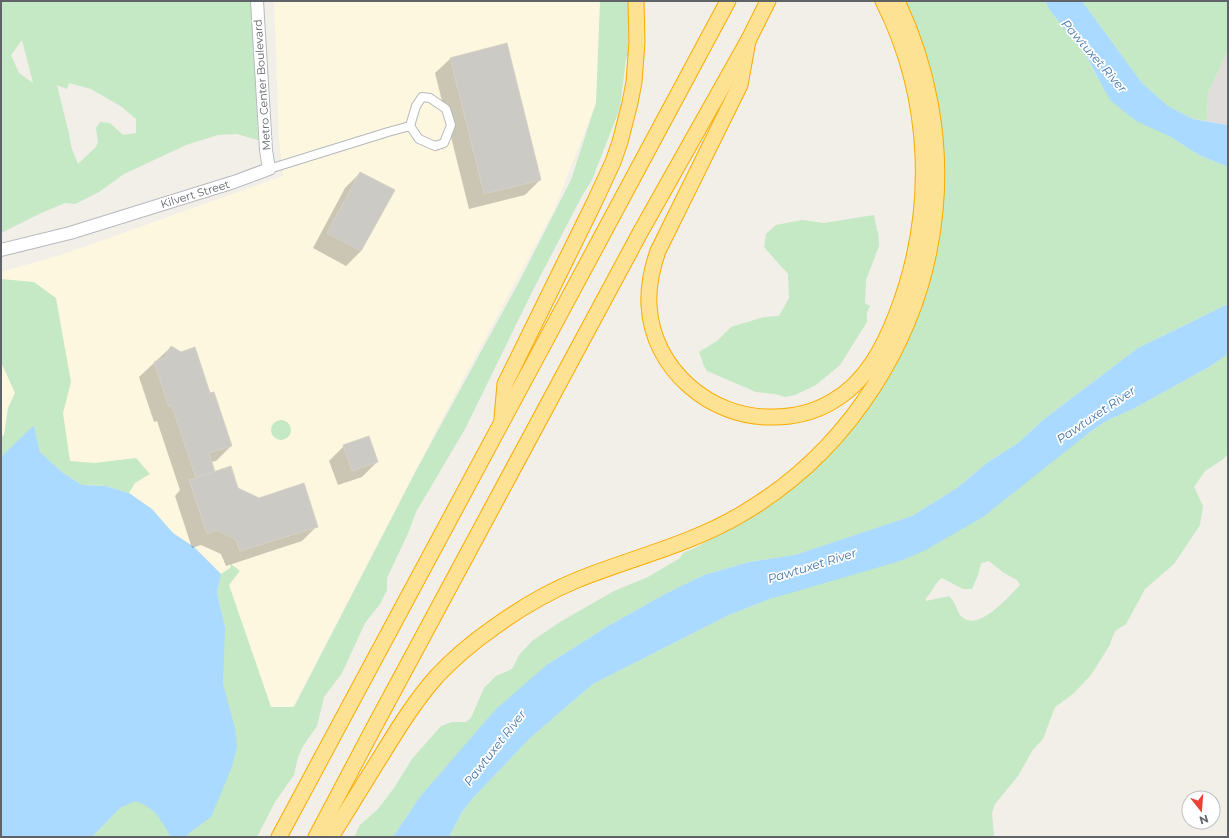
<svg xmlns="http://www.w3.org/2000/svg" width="1229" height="838" font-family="Montserrat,sans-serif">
<rect width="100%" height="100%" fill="#f1efe8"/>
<polygon fill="#fef7e0" points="274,1 604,1 601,90 554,210 453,398 293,707 271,707 229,585 221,574 194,547 173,533 152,509 82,485 34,427 1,457 1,272 64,254 283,176 279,139"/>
<polygon fill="#e0deda" points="1228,50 1228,125 1207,121 1208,93"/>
<g fill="#c5e8c5" fill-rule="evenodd">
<path d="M1 1H252L258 140 237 134 218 135 186 145 124 174 99 192 75 204 65 203 41 213 1 233ZM22 40 33 83 19 73 11 55ZM69 83 91 89 122 107 136 119V133L123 135 110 123 100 122 96 128 98 142 96 147 78 164 72 149 69 134 57 85 67 89Z"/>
<polygon points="600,1 629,1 632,46 626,59 620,108 592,180 582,196 532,292 465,429 416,512 409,531 387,578 387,590 380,604 365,623 342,673 324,697 317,726 303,746 298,757 294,775 275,802 257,837 92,837 120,808 225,627 217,593 221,574 230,568 231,564 240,571 229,585 271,707 294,707 417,469 519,282 571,180 596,103"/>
<polygon points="902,1 1045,1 1051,12 1084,52 1096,75 1099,78 1169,136 1199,155 1228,167 1228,304 1138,348 1044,419 1018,443 988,462 957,488 912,516 795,555 749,562 704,575 665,594 608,626 548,664 419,798 393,837 354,837 360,825 378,809 394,788 412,759 441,726 452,722 466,722 471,718 484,688 496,676 512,669 519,655 532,641 560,622 614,591 648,577 680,558 683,553 697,547 765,507 841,442 878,394 914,325 940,227"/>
<polygon points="1082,1 1228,1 1228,50 1208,93 1207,121 1193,119 1168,106 1142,83"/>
<polygon points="874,215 877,231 878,231 879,246 866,280 865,303 870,306 867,312 867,322 840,365 816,385 795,395 785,397 775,394 756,392 707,371 704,366 699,352 717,341 731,327 764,317 779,316 789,298 788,274 764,247 766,234 776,225 802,220 824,223"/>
<polygon points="1,279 34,282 56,298 71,382 63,413 70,461 94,463 136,458 150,474 135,483 129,493 106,486 82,485 63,473 40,452 34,427 1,457 1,436 4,435 8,408 15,393 1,362"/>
<path d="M1228 354V454L1222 460 1205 471 1194 487 1203 506 1200 525 1174 564 1145 589 1126 624 1115 631 1110 643H1111L1091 675 1073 694 1055 707 1043 739 1032 751 1018 776 995 804 992 813 994 837H449L462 812 474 797 530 738 593 684 729 615 770 599 1090 432 1108 420 1133 409 1209 367ZM989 561 1004 573 1017 580 1020 585C1008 597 979 632 962 617 956 612 957 603 949 596L926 601V598C933 592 934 583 942 578L963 589H972L978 575 981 563Z"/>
<circle cx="281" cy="430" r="10"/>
</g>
<g fill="#aadaff">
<polygon points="1045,1 1082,1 1142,83 1168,106 1193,119 1228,125 1228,167 1199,155 1169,136 1136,121 1110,100 1084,52 1051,12"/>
<polygon points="1228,304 1228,354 1209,367 1133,409 1108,420 1090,432 983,517 924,551 900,561 770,599 729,615 593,684 530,738 474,797 462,812 449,837 393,837 419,798 496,709 548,664 608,626 665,594 704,575 749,562 795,555 912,516 957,488 988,462 1018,443 1044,419 1138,348"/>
<path d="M34 426 40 452 63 473 82 485 106 486 129 493 152 509 173 533 194 547 221 574 217 593 225 627 223 684 235 728 237 747 232 767 211 817 188 834 187 837H171C160 819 155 807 135 801L120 808 92 837H1V457L30 429Z"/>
</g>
<g fill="#0003">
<polygon points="506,45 540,180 525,195 469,209 435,73 450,59"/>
<polygon points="360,173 393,191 361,251 346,266 313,248 345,188"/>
<polygon points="171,347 209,395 231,446 216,461 211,462 215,473 237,488 317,526 302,541 226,566 221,554 201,545 192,548 175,496 180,490 157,421 154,422 139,377"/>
<polygon points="344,446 377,462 362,477 338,485 329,461"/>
</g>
<g fill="#cccac5" stroke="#d6d1c6">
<polygon points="507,43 541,180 484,194 450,58"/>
<polygon points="360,172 395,190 361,251 327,233"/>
<polygon points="171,346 181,352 195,347 210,393 214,392 232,446 209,453 215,472 196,478 172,406 169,407 154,362 167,357 166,354"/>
<polygon points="369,436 378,462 352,471 343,445"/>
<polygon points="231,466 238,488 259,498 304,483 318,527 240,551 236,540 217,530 207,534 189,480"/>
</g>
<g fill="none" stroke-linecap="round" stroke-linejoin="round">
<defs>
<polyline id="street" points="269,169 388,132 410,126 419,139 435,146 444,143 451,125 446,109 430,98 422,97 416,106 410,126"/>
<polyline id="secondary" points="1,250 70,233 234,182 269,169 266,150 257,1"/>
<g id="highway">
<path d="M748 41 740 85 658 251C652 268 648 286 649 305 652 369 711 419 773 417 794 417 815 412 833 401 866 382 884 347 897 313 936 212 932 98 883 1"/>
<polyline points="502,418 505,384 594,203 613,162 620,142 630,103 634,82 637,42 636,1"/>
<polyline points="279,837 728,1"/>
<polyline points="316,837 372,731 641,231 748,41 768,1"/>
<path d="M331 837C345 814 359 792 373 769 393 737 412 704 437 676 454 658 473 642 493 628 519 609 548 592 577 580 631 558 689 545 740 515 849 452 923 336 935 211 942 139 928 66 897 1"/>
</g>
</defs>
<use href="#street" stroke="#b5b8bc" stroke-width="10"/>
<use href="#secondary" stroke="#b6babf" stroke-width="14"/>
<use href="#highway" stroke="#f9ab00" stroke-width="17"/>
<use href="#street" stroke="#fff" stroke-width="8"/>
<use href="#secondary" stroke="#fff" stroke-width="12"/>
<use href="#highway" stroke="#fde293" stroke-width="15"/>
</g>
<g text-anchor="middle" stroke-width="3.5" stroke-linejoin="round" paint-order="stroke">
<g font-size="11" fill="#5f6368" stroke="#fff">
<text transform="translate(262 85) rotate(-94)" y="4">Metro Center Boulevard</text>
<text transform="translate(195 194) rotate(-17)" y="4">Kilvert Street</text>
</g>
<g font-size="12" font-style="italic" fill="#4174aa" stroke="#fff">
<text transform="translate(1094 56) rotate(49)" y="4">Pawtuxet River</text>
<text transform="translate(1096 415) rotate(-34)" y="4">Pawtuxet River</text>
<text transform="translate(812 566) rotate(-17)" y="4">Pawtuxet River</text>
<text transform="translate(495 748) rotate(-52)" y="4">Pawtuxet River</text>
</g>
</g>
<rect width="1229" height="838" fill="none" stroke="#5f6368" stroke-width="4"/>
<g transform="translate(1201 810) rotate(163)"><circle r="19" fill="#ffffff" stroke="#bfc1c3"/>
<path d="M0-3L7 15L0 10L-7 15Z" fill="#ea4335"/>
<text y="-6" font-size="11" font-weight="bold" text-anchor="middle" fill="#5f6368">N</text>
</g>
</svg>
